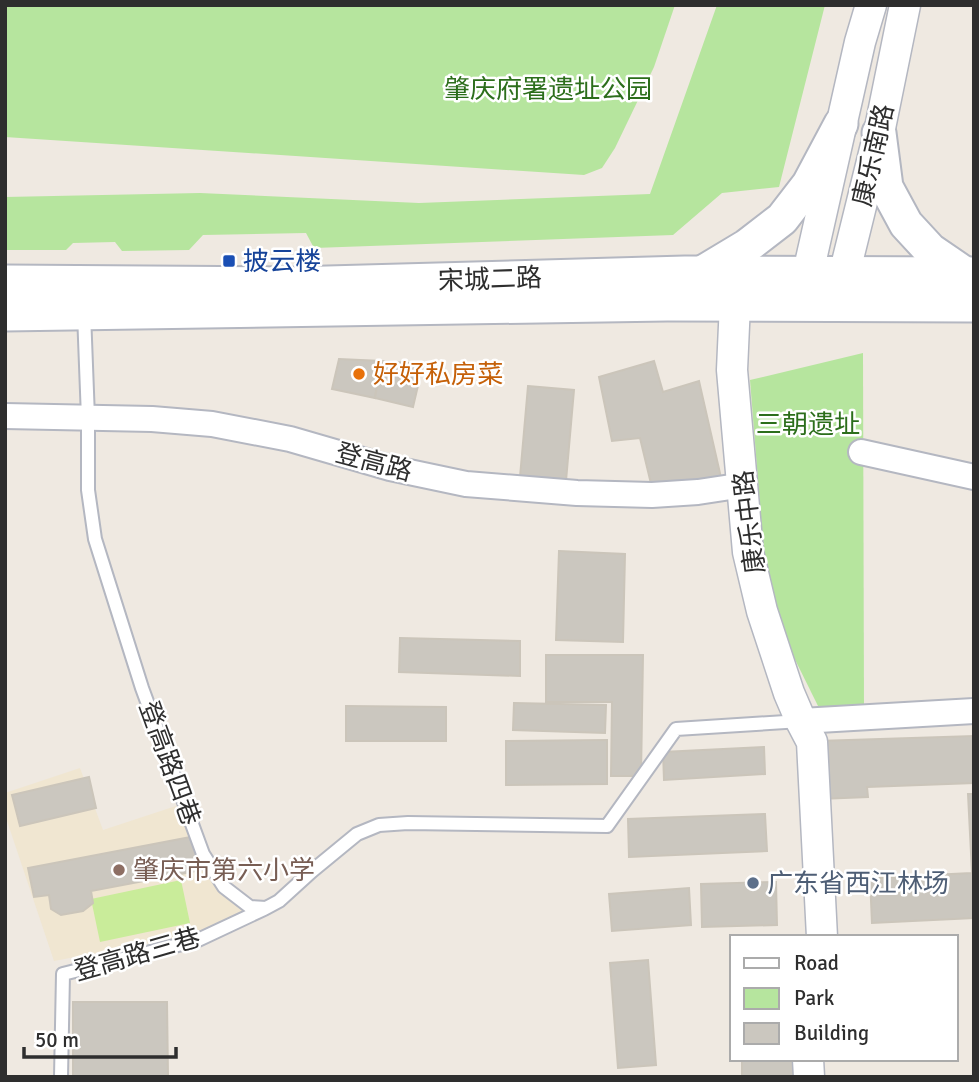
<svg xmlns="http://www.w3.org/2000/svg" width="979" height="1082" font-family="Signika,'Noto Sans SC',sans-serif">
<rect width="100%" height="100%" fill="#efe9e1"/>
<polygon fill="#f0e6d1" points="80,768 103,830 185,803 224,887 250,907 191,935 54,961 5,815 5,793"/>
<g fill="#b6e59e">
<polygon points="5,5 675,5 654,67 615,148 602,168 584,175 5,137"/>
<polygon points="717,5 825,5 779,187 722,193 673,235 314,248 306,233 203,235 189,250 122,251 115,242 73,243 66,250 5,250 5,197 200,193 419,203 650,194"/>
<polygon points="863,353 864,709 820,710 768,605 750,380"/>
</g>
<polygon fill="#c9ec9a" points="181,880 190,923 100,942 91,899"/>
<g fill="#cbc7bf" stroke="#cbc5ba" stroke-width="2">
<polygon points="339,359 381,361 375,398 332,389"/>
<polygon points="381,361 423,364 413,407 375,398"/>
<polygon points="654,361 663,392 699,381 722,482 652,488 640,438 612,441 599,377"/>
<polygon points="528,386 574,390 566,481 520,477"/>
<polygon points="559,551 625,554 623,642 556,640"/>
<polygon points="400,638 520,641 520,676 399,672"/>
<polygon points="546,655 643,655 641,776 611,776 612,702 546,702"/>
<polygon points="514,703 606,705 605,733 513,730"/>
<polygon points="346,706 446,707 446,741 346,741"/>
<polygon points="974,736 974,783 867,787 868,797 820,799 818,741"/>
<polygon points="607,740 607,784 506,785 506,741"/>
<polygon points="764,747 765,774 664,780 663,752"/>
<polygon points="89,777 96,808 20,826 12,795"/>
<polygon points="968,794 974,794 974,918 872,923 870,878 972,873"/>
<polygon points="765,814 767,851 629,857 628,819"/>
<polygon points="196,836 202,870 91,891 93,903 83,911 61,915 51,909 49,895 34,897 28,868"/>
<polygon points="776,882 777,925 702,927 701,884"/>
<polygon points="689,888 691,925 612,931 609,894"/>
<polygon points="648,960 656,1065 618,1068 610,963"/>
<polygon points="73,1002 167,1002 168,1077 73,1077"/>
<polygon points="742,1059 794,1059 795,1077 742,1077"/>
</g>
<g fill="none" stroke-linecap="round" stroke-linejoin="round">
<defs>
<g id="service">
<polyline points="84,313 88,418 88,490 95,539 142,688 203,854 224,887 250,907 266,908 279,901 312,871 357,834 379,825 408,823 607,826 676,729 801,721"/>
<polyline points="61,1077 63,974 198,940 264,909"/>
</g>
<g id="minor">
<polyline points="5,416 152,419 212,424 290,439 390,468 466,484 577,493 652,495 698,492 744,485"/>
<polyline points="861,452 974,477"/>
<polyline points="801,721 974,711"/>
</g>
<g id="tertiary">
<polyline points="736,281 732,370 748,552 762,611 789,693 801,721 812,742 822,937"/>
<polyline points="803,295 860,42 871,5"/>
<polyline points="839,295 879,133 905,5"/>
<polyline points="808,1059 809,1077"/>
</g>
<g id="secondary">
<polyline points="879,133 886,187 906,224 930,250 965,274"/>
<polyline points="702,273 747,246 782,219 809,184 841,124"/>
<polyline points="5,282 291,284 685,273 974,274"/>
<polyline points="5,314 667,304 974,305"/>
</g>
</defs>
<use href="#service" stroke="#b4b7c1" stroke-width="16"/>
<use href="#minor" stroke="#b4b7c1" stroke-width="28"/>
<use href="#tertiary" stroke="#b4b7c1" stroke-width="33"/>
<use href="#secondary" stroke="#b4b7c1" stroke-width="37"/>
<use href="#service" stroke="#fff" stroke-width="12"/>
<use href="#minor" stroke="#fff" stroke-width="24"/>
<use href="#tertiary" stroke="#fff" stroke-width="30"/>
<use href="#secondary" stroke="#fff" stroke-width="33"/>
</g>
<rect fill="#1a4fb4" stroke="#fff" stroke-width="2.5" x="222" y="254" width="14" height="14" rx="3.5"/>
<circle fill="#e8710a" stroke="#fff" stroke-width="2.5" cx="359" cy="374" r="7"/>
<circle fill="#8d6e63" stroke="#fff" stroke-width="2.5" cx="119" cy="870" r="7"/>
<circle fill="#5c6f8a" stroke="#fff" stroke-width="2.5" cx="753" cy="883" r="7"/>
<g text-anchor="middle" stroke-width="5" stroke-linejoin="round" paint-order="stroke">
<g font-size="26" fill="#2c6e1b" stroke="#fff">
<text x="548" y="98">肇庆府署遗址公园</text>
<text x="808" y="433">三朝遗址</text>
</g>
<g font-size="26" fill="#2e2e2e" stroke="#fff">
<text transform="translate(873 155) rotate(-77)" y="9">康乐南路</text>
<text transform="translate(490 279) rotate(-2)" y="9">宋城二路</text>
<text transform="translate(374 462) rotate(15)" y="9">登高路</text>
<text transform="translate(749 522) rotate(-97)" y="9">康乐中路</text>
<text transform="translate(170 763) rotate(70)" y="9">登高路四巷</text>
<text transform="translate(137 954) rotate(-16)" y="9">登高路三巷</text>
</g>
<g font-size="26" fill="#164399" stroke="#fff" text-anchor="start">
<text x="243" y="270">披云楼</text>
</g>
<g font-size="26" fill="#c56008" stroke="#fff" text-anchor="start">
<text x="373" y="383">好好私房菜</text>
</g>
<g font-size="26" fill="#785e54" stroke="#fff" text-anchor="start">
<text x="133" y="879">肇庆市第六小学</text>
</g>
<g font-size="26" fill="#4e5e75" stroke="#fff" text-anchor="start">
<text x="767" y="892">广东省西江林场</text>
</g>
</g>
<rect width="979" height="1082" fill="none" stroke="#2e2e2e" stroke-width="14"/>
<rect x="730" y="935" width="228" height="126" fill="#ffffff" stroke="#ababab" stroke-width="2"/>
<rect x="744" y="958" width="35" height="10" fill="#ffffff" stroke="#ababab" stroke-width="2"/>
<text x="794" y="970" font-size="21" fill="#2e2e2e">Road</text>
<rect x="744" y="988" width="35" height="21" fill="#b6e59e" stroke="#ababab" stroke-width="2"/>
<text x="794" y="1005" font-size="21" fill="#2e2e2e">Park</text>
<rect x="744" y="1023" width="35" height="21" fill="#cbc7bf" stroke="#ababab" stroke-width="2"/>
<text x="794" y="1040" font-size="21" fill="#2e2e2e">Building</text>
<path d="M24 1047v10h152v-10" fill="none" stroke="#2e2e2e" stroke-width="3.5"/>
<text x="35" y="1047" font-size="21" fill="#2e2e2e" stroke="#ffffff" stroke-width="5" paint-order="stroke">50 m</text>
</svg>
